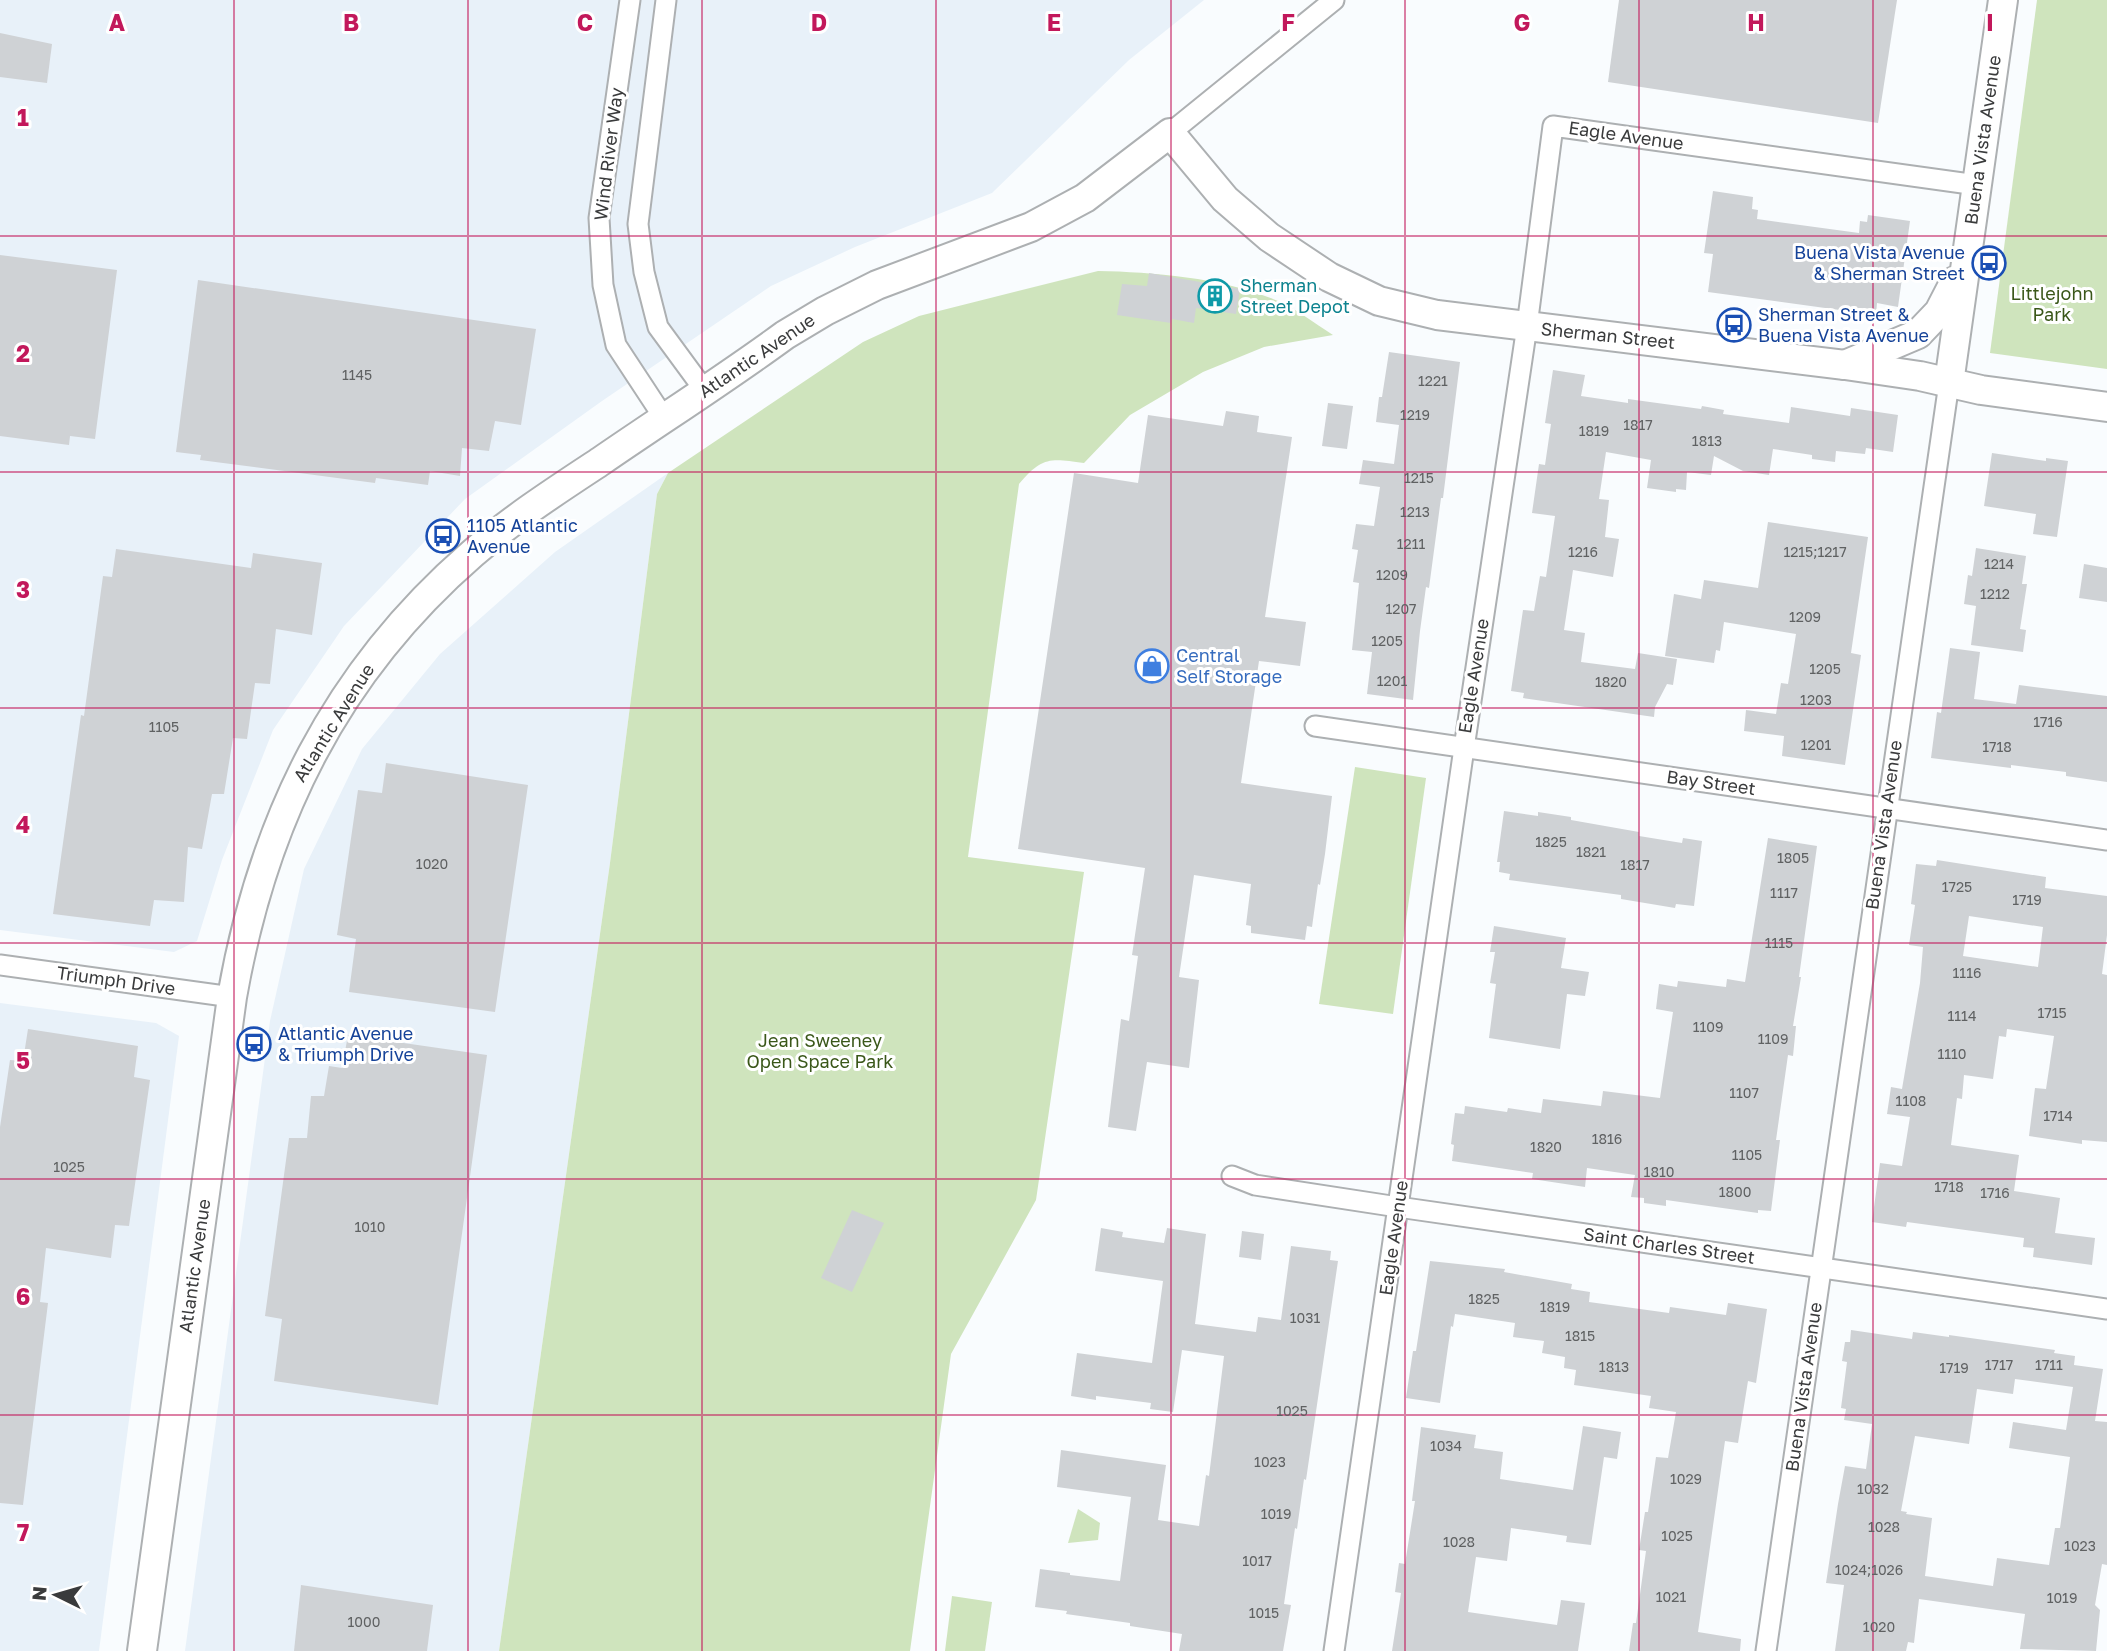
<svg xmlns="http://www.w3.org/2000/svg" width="2107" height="1651" font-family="'Golos Text',sans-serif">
<rect width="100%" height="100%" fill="#f9fcfe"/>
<g fill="#e8f1f9">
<polygon points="0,0 1204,0 1129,60 992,193 855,247 771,286 602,401 465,499 344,626 273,730 222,860 197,941 174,952 0,930"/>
<polygon points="668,473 657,494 610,863 499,1651 185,1651 270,1021 304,869 362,749 440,654 555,552"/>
<polygon points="0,1003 156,1023 179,1036 99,1651 0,1651"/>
</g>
<g fill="#cfe4bd">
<polygon points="2037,0 2107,0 2107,369 1990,353"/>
<path d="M1098 271C1153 272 1222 278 1273 299 1294 307 1314 323 1333 335L1264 347 1203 372 1130 415 1084 463C1049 458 1042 457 1019 484L968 857 1084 872 1036 1200 951 1354 910 1651H499L610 863 657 494 668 473 863 342 919 316Z"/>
<polygon points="1355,767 1426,778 1393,1014 1319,1004"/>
<polygon points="1078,1509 1100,1523 1098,1540 1068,1543"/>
<polygon points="952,1596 992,1602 985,1651 945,1651"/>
</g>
<g fill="#cfd2d5" fill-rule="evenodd">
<polygon points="1619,0 1897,0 1878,123 1608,82"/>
<polygon points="0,33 52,44 47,83 0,77"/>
<polygon points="1713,191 1753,197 1752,209 1758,210 1757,219 1859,233 1860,221 1867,222 1868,215 1910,221 1898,307 1877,303 1876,315 1708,292 1713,254 1704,253"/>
<polygon points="0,255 117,270 95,439 70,436 69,445 0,436"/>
<polygon points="1149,273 1240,289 1236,314 1196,308 1194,323 1172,319 1171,323 1117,315 1122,284 1147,286"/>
<polygon points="198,280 536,329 521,425 495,421 489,451 462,448 460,476 430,471 428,485 376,478 375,483 200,460 201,455 176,452"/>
<polygon points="1389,352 1460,362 1443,498 1441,498 1429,588 1426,587 1420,631 1413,700 1367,694 1372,652 1352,650 1359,583 1353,582 1358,550 1352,549 1356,524 1374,526 1380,487 1359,484 1363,460 1394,464 1399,425 1376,422 1379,397 1382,397"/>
<polygon points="1553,370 1585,375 1581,396 1628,403 1628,399 1701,409 1702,406 1724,410 1723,414 1789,423 1791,407 1850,416 1851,408 1898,415 1893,452 1866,448 1865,454 1836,451 1835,462 1812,459 1812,455 1773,449 1769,475 1743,471 1714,456 1711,475 1687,472 1686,490 1676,489 1676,492 1647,488 1651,460 1606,452 1599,499 1609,500 1605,537 1619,539 1613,577 1573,570 1564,630 1585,633 1581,662 1635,669 1638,653 1677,659 1673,685 1667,684 1655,707 1654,717 1523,698 1524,693 1511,691 1523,610 1534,611 1540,576 1546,577 1555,516 1532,513 1539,464 1545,465 1551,424 1545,423"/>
<polygon points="1328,403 1353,406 1347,449 1322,446"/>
<polygon points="1226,411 1259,416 1257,432 1292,437 1265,617 1306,622 1300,666 1259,661 1241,783 1332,796 1325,854 1320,885 1318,884 1312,927 1307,926 1305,940 1251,933 1251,926 1246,925 1251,884 1194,875 1179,977 1199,980 1189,1068 1147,1062 1136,1131 1108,1127 1121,1019 1129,1021 1138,956 1132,955 1145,868 1018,849 1074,473 1138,483 1148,415 1223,426"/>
<polygon points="1992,453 2046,461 2046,458 2068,461 2057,537 2033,534 2036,514 1984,506"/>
<polygon points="1768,522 1868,537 1851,653 1861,655 1845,765 1782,756 1784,736 1744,731 1746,710 1776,714 1781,683 1788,684 1796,634 1724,622 1720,651 1716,650 1714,663 1665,656 1674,594 1701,599 1704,580 1758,588"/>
<polygon points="1976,548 2026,556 2022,584 2027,584 2020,629 2026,630 2023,652 1971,645 1976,606 1964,604 1968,575 1972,576"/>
<polygon points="116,549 251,568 253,553 322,563 312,635 276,629 270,684 255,683 247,739 233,738 224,794 212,794 202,849 188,847 184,902 154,900 150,926 53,914 81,715 84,716 103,576 112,577"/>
<polygon points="2084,564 2107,568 2107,602 2079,598"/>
<polygon points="1950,648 1980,652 1974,699 2016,704 2019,685 2107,696 2107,782 2066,776 2066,772 2011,765 2011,768 1931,758 1937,712 1941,713"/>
<polygon points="386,763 528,785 495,1012 349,992 356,939 337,935 358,790 382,793"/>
<polygon points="1504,811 1538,816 1538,812 1571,817 1571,820 1639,832 1639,836 1682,843 1683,838 1702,841 1694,906 1676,904 1675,908 1621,899 1621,895 1509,880 1510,874 1499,872 1500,862 1497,862"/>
<polygon points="1768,838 1817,846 1799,977 1801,977 1793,1026 1796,1026 1793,1056 1788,1055 1776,1140 1780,1140 1771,1211 1758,1210 1758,1213 1666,1200 1666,1206 1644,1203 1644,1198 1631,1197 1635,1175 1587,1168 1585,1187 1532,1179 1533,1173 1452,1161 1454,1145 1451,1144 1455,1113 1464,1114 1465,1106 1507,1112 1508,1108 1541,1113 1543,1099 1601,1106 1603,1091 1660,1098 1673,1012 1656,1009 1659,984 1677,987 1678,981 1726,987 1727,979 1745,982"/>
<path d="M1937 860 2046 877 2045 888 2107 896V935L2102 974 2107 975V1142L2082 1140V1144L2029 1136 2035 1088 2046 1089 2054 1036 2007 1029 2006 1037 1999 1036 1993 1079 1964 1075 1962 1099 1957 1098 1951 1145 2019 1155 2014 1191 2060 1198 2055 1233 2095 1238 2092 1265 2033 1257 2034 1248 2023 1247 2024 1238 1907 1222 1906 1227 1872 1222 1880 1163 1902 1166 1910 1117 1887 1114 1891 1087 1902 1089 1920 983 1923 947 1909 945 1915 905 1911 904 1916 864 1936 866ZM1969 916 2043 927 2038 967 1963 956Z"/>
<polygon points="1494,926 1566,938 1561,968 1589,972 1585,996 1567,994 1560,1049 1489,1038 1496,984 1490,983 1495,952 1490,952"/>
<polygon points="28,1029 138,1046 134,1077 150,1080 129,1226 115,1225 111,1258 46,1248 40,1302 48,1303 23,1505 0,1503 0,1127 10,1060 23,1061"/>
<polygon points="348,1035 487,1055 438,1405 274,1381 282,1319 265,1316 289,1138 307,1138 311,1096 324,1096 329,1066 342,1068"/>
<polygon points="852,1210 884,1223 852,1292 821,1278"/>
<polygon points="1101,1228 1123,1232 1122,1237 1164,1243 1167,1228 1206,1234 1195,1324 1256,1332 1258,1317 1281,1320 1291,1246 1331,1251 1330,1260 1338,1261 1306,1480 1304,1479 1297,1529 1295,1528 1284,1604 1291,1605 1283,1651 1179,1651 1182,1634 1130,1626 1130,1623 1066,1614 1067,1611 1035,1607 1040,1569 1070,1573 1070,1575 1120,1581 1131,1497 1057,1487 1061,1450 1166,1465 1158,1520 1199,1526 1206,1475 1209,1476 1224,1356 1182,1350 1173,1412 1150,1409 1151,1403 1096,1396 1096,1400 1071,1396 1077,1353 1152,1363 1163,1281 1095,1271"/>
<polygon points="1242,1231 1264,1234 1261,1260 1239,1257"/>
<polygon points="1430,1261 1505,1269 1504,1272 1572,1284 1571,1289 1590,1292 1589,1302 1669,1313 1670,1307 1726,1315 1728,1303 1767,1309 1756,1383 1748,1381 1738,1443 1725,1441 1698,1632 1741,1639 1740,1651 1629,1651 1633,1623 1636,1623 1646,1551 1639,1550 1645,1512 1648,1512 1656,1457 1668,1458 1676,1412 1649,1408 1651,1396 1574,1385 1576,1370 1564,1368 1565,1357 1542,1353 1544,1341 1513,1337 1515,1323 1455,1314 1453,1327 1451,1326 1440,1403 1406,1398 1413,1351 1416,1351"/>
<path d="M1851 1330 1912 1339 1913 1332 1949 1337V1335L2055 1350 2054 1353 2075 1356 2074 1365 2103 1369 2095 1421 2107 1422V1565L2102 1564 2095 1605 2100 1610 2096 1651 2020 1649 2025 1614 1919 1599 1914 1643 1908 1642 1906 1651H1835L1844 1585 1826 1583 1838 1504 1845 1466 1866 1469 1872 1424 1844 1420 1846 1409 1841 1408 1847 1362 1842 1361 1845 1342H1850ZM2015 1379 2073 1387 2066 1430 2013 1422 2009 1448 2070 1457 2060 1528H2055L2049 1565 1997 1558 1993 1586 1925 1576 1932 1518 1906 1514 1907 1512 1901 1511 1915 1436 1969 1444 1977 1389 2013 1394Z"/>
<polygon points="1583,1426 1621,1432 1617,1459 1604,1457 1591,1545 1566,1542 1567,1536 1511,1528 1507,1561 1476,1557 1468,1612 1557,1625 1561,1600 1585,1603 1578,1651 1392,1651 1401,1593 1395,1592 1399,1563 1405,1564 1415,1501 1412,1501 1421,1427 1476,1435 1474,1448 1503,1452 1500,1479 1573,1490"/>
<polygon points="301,1585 433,1605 427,1651 294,1651"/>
</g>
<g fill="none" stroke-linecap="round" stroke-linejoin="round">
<defs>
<g id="street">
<polyline points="630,0 599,218 603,285 616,345 664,418"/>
<polyline points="666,0 638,224 644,272 658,327 705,391"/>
<polyline points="1170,133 1334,0"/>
<polyline points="1315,726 2107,840"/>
<polyline points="0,965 232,997"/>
<polyline points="1232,1176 1255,1185 1398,1207 2107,1309"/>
<polyline points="1334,1651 1464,748 1527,326 1553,126 1977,185"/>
<polyline points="1766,1651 1949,383"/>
</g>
<g id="secondary">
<polyline points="1845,365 1918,334 1939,312 1955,281"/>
<polyline points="1949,383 2003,0"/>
<path d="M142 1651 232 997C263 820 335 673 472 554 512 519 557 490 601 461 662 419 725 379 785 335L825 311 877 285 1031 227 1085 198 1170 133 1225 199 1269 237 1329 277 1379 301 1437 315 1845 365 1920 376 1981 390 2107 407"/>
</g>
</defs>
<use href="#street" stroke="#adb0b2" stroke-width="23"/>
<use href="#secondary" stroke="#adb0b2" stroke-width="32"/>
<use href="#street" stroke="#fff" stroke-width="19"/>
<use href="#secondary" stroke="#fff" stroke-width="28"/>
</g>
<path fill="none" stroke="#c2185b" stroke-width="2" stroke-opacity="0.55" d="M234 0V1651M468 0V1651M702 0V1651M936 0V1651M1171 0V1651M1405 0V1651M1639 0V1651M1873 0V1651M0 236H2107M0 472H2107M0 708H2107M0 943H2107M0 1179H2107M0 1415H2107"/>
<defs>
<symbol id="bus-ring" viewBox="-11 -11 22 22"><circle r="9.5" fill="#fff" stroke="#1a4fb4" stroke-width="1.5"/><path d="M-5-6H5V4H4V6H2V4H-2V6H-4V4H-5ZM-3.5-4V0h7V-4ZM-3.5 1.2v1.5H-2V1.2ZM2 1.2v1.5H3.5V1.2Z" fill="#1a4fb4"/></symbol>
<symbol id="building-ring" viewBox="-11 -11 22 22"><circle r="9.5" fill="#fff" stroke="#0f9aa8" stroke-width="1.5"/><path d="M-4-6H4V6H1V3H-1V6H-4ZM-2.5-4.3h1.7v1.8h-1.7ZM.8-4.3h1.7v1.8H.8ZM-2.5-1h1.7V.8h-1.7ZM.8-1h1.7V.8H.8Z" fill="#0f9aa8"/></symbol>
<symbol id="shop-ring" viewBox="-11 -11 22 22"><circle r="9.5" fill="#fff" stroke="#3f7fe0" stroke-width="1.5"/><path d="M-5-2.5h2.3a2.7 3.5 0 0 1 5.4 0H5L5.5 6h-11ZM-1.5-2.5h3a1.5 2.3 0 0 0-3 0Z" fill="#3f7fe0"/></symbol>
</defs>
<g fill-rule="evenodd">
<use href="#bus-ring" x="1970" y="244" width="38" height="38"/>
<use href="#building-ring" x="1196" y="277" width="38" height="38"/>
<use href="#bus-ring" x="1715" y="306" width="38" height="38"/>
<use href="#bus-ring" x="424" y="517" width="38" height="38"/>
<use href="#shop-ring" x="1133" y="647" width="38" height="38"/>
<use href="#bus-ring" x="235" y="1025" width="38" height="38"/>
</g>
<g text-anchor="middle" stroke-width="6" stroke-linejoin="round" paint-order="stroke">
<g font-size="14" fill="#5f6162">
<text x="357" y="380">1145</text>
<text x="1433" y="386">1221</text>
<text x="1415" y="420">1219</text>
<text x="1638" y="430">1817</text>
<text x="1594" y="436">1819</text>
<text x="1707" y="446">1813</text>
<text x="1419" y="483">1215</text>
<text x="1415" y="517">1213</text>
<text x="1411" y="549">1211</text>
<text x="1583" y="557">1216</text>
<text x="1815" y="557">1215;1217</text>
<text x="1999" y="569">1214</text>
<text x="1392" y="580">1209</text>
<text x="1995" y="599">1212</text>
<text x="1401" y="614">1207</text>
<text x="1805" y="622">1209</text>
<text x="1387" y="646">1205</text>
<text x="1825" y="674">1205</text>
<text x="1392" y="686">1201</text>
<text x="1611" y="687">1820</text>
<text x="1816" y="705">1203</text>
<text x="2048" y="727">1716</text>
<text x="164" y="732">1105</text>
<text x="1816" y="750">1201</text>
<text x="1997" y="752">1718</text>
<text x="1551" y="847">1825</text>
<text x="1591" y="857">1821</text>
<text x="1793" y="863">1805</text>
<text x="432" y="869">1020</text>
<text x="1635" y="870">1817</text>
<text x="1957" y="892">1725</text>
<text x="1784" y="898">1117</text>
<text x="2027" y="905">1719</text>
<text x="1779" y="948">1115</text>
<text x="1967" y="978">1116</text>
<text x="2052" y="1018">1715</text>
<text x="1962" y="1021">1114</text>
<text x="1708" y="1032">1109</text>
<text x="1773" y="1044">1109</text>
<text x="1952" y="1059">1110</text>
<text x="1744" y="1098">1107</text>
<text x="1911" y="1106">1108</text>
<text x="2058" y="1121">1714</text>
<text x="1607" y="1144">1816</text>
<text x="1546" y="1152">1820</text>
<text x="1747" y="1160">1105</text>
<text x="69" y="1172">1025</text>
<text x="1659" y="1177">1810</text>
<text x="1949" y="1192">1718</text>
<text x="1735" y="1197">1800</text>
<text x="1995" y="1198">1716</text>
<text x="370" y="1232">1010</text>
<text x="1484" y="1304">1825</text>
<text x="1555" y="1312">1819</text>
<text x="1305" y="1323">1031</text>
<text x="1580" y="1341">1815</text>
<text x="1999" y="1370">1717</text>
<text x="2049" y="1370">1711</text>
<text x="1614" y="1372">1813</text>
<text x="1954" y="1373">1719</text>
<text x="1292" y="1416">1025</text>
<text x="1446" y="1451">1034</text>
<text x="1270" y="1467">1023</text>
<text x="1686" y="1484">1029</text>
<text x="1873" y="1494">1032</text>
<text x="1276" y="1519">1019</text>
<text x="1884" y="1532">1028</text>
<text x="1677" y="1541">1025</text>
<text x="1459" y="1547">1028</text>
<text x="2080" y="1551">1023</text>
<text x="1257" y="1566">1017</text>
<text x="1869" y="1575">1024;1026</text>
<text x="1671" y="1602">1021</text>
<text x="2062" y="1603">1019</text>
<text x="1264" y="1618">1015</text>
<text x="364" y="1627">1000</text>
<text x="1879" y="1632">1020</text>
</g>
<g font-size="18" fill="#3a3b3c" stroke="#fff">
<text transform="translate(1626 136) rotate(8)" y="6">Eagle Avenue</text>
<text transform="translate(1983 140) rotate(-82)" y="6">Buena Vista Avenue</text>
<text transform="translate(609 154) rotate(-83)" y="6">Wind River Way</text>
<text transform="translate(1608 336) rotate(6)" y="6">Sherman Street</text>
<text transform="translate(757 356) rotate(-34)" y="6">Atlantic Avenue</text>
<text transform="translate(1474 676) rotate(-81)" y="6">Eagle Avenue</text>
<text transform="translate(334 723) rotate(-58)" y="6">Atlantic Avenue</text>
<text transform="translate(1711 783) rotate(8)" y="6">Bay Street</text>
<text transform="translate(1884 825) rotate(-82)" y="6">Buena Vista Avenue</text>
<text transform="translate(116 981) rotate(8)" y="6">Triumph Drive</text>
<text transform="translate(1394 1238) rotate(-82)" y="6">Eagle Avenue</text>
<text transform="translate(1669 1246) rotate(8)" y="6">Saint Charles Street</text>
<text transform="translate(195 1266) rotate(-82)" y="6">Atlantic Avenue</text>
<text transform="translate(1804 1387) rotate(-82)" y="6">Buena Vista Avenue</text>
</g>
<g font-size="18" fill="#164399" stroke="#fff" text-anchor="start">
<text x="1965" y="259" text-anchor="end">Buena Vista Avenue<tspan x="1965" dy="21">&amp; Sherman Street</tspan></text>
<text x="1758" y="321">Sherman Street &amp;<tspan x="1758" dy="21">Buena Vista Avenue</tspan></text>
<text x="467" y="532">1105 Atlantic<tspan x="467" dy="21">Avenue</tspan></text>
<text x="278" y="1040">Atlantic Avenue<tspan x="278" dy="21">&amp; Triumph Drive</tspan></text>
</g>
<g font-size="18" fill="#0d838f" stroke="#fff" text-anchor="start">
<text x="1240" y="292">Sherman<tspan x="1240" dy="21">Street Depot</tspan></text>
</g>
<g font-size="18" fill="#3a5719" stroke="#fff">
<text x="2052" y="300">Littlejohn<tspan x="2052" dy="21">Park</tspan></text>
<text x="820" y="1047">Jean Sweeney<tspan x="820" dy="21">Open Space Park</tspan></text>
</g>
<g font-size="18" fill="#366cbe" stroke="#fff" text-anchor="start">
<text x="1176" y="662">Central<tspan x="1176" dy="21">Self Storage</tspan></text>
</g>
</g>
<g font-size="23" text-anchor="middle" font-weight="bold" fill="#c2185b" stroke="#fff" stroke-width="6" stroke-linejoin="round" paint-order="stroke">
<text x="117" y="31">A</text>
<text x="351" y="31">B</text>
<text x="585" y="31">C</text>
<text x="819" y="31">D</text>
<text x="1054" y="31">E</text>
<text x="1288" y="31">F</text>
<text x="1522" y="31">G</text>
<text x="1756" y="31">H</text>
<text x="1990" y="31">I</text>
<text x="23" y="126">1</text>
<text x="23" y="362">2</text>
<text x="23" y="598">3</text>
<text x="23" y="833">4</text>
<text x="23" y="1069">5</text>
<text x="23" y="1305">6</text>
<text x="23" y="1541">7</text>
</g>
<g transform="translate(56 1595) rotate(275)" stroke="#ffffff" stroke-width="5" paint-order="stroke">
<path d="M0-5L12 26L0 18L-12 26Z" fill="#3a3b3c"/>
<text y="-10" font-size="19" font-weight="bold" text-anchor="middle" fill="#3a3b3c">N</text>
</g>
</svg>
